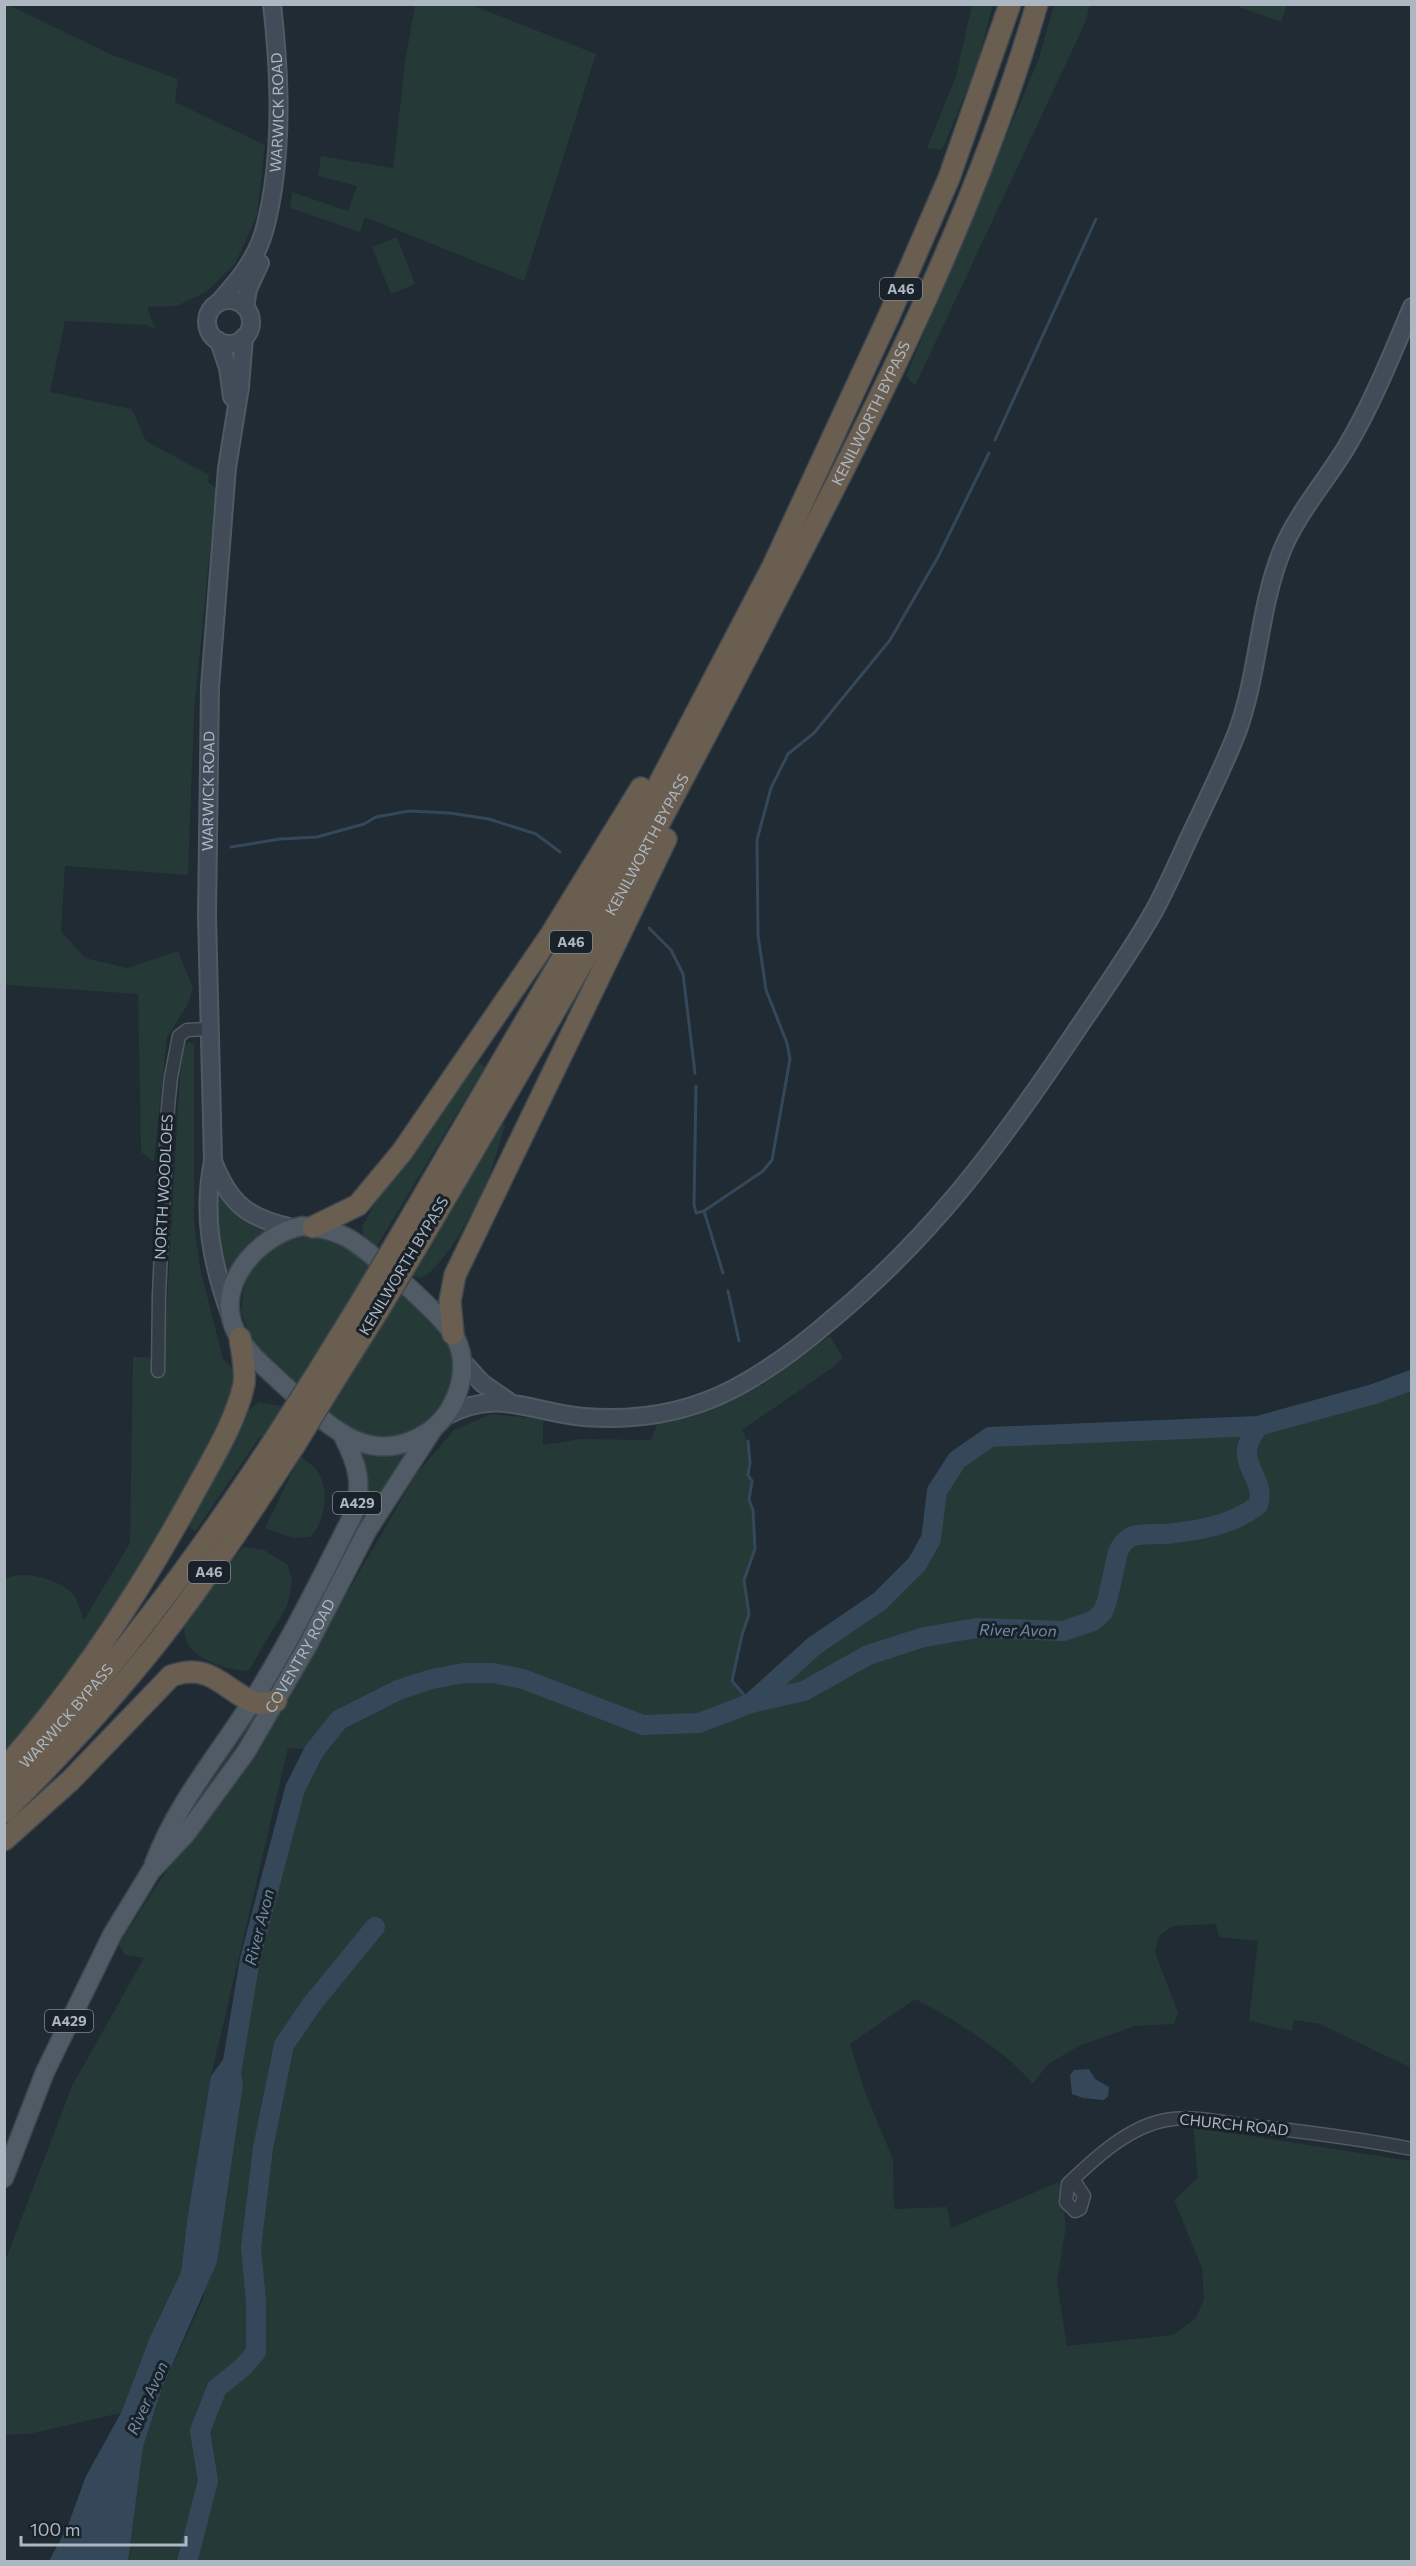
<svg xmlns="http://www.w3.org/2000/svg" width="1416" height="2566" font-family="Commissioner,sans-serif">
<rect width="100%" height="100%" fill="#202b34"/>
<g fill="#253937">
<polygon points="9,5 110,54 178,79 175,102 265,145 257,215 235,264 206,292 177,306 147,307 155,328 146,325 65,321 50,392 132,409 146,441 209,475 208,482 216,488 194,713 188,875 65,866 61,931 85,958 127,968 178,951 193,988 188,1004 167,1037 154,1162 141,1152 138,994 6,985 5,989 4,5"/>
<polygon points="415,5 472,5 596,54 524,281 365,217 360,232 290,208 292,192 348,211 357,186 318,176 321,156 393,168 405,63"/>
<polygon points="972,5 993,5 976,68 942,150 927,148 956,76"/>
<polygon points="1054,5 1090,5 1085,23 915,386 906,376 1039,58"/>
<polygon points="1234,5 1287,5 1281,22"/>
<polygon points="397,237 415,284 391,294 372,247"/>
<path d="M189 1042 194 1044V1222L200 1268 223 1359 236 1372 229 1403 191 1484 100 1636 5 1757V1579C21 1569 59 1579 72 1593 78 1599 80 1612 84 1620L130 1543 133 1357 164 1358 180 1072 185 1045Z"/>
<polygon points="477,1061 485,1067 375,1249 364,1240 362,1227 374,1205 442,1107"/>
<path d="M499 1120 505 1126C499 1143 495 1162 488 1179 479 1201 442 1274 419 1278L409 1274Z"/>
<polygon points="214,1187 271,1229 245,1249 227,1283 219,1241"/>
<polygon points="303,1234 346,1242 447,1334 455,1364 452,1387 431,1422 406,1436 373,1439 343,1427 264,1356 252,1342 241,1312 244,1285 248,1273 255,1262 274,1245"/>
<path d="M830 1336 843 1358 832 1368 742 1430C750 1445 748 1459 748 1475L752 1481 749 1500 753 1510 755 1549 744 1580 749 1614 742 1635 732 1681 751 1703 814 1646 880 1601 917 1564 932 1539 937 1491 957 1460 990 1437 1258 1426 1374 1394 1411 1380 1412 2036 1409 2067 1320 2024 1294 2020 1292 2031 1249 2021 1258 1941 1219 1937 1216 1924 1173 1926 1159 1936 1155 1952 1178 2013 1174 2024 1135 2026 1079 2046 1048 2064 1033 2084C1007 2052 952 2018 915 1999L850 2044 865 2092 893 2159 894 2209 947 2207 951 2228 1059 2182 1066 2226 1057 2282 1067 2346 1173 2335 1196 2318 1204 2299 1202 2268 1174 2200 1198 2178 1193 2127 1411 2161V2561H128L143 2447 162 2388 203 2299 243 2084 236 2042 250 1959 295 1789 313 1750 288 1748 211 2076 188 2214 181 2272 150 2337 121 2413 29 2434 5 2435 4 2264 72 2086 144 1958 125 1955 119 1944 170 1865 253 1754 417 1473 454 1430 491 1414 543 1419V1445L581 1439 651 1440 657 1424 695 1416 762 1385Z"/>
<polygon points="259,1402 282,1406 270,1432 259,1438 195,1532 185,1523 243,1415"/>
<polygon points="414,1447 272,1686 350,1533 356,1448"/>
<path d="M300 1456C305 1460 311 1464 315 1468 331 1487 326 1521 310 1537L293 1538 265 1528Z"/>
<path d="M243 1547 264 1550 288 1565 292 1582 287 1606 249 1670 246 1671C222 1669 175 1655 186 1621 193 1600 228 1566 243 1547Z"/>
<polygon points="253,1715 255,1721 247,1734 173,1836 171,1833"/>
</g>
<g fill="#35485a">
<polygon points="236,2042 243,2084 217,2262 162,2388 143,2447 128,2561 49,2561 67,2528 86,2476 121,2413 150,2337 181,2272 188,2214 211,2076"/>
<polygon points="1089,2069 1095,2079 1109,2087 1108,2096 1104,2100 1083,2098 1072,2094 1070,2075 1074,2070"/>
</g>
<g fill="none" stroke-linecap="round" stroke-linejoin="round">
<g stroke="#35485a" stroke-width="3">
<polyline points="995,440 1096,219"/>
<polyline points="231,847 280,839 317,837 364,824 376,817 409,811 450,813 489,819 536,834 560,852"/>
<polyline points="649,928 671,950 683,974 695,1073"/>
<polyline points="696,1086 694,1204 696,1213 704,1211 723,1273"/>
<polyline points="704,1211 763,1171 772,1160 790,1059 787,1043 766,990 758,935 757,840 771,788 788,754 814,733 890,640 938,557 989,453"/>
<polyline points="728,1291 739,1341"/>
<polyline points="748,1441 750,1463 748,1475 752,1481 749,1500 753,1510 755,1549 744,1580 749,1614 742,1635 732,1681 751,1703"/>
</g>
<g stroke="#35485a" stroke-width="20">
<polyline points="751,1703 814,1646 880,1601 917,1564 931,1539 937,1491 957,1460 990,1437 1258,1426 1374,1394 1412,1380"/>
<path d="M232 2067 250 1959 295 1789 314 1751 339 1720 398 1690 432 1679 464 1673H493L523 1679 643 1725 699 1723 751 1703 804 1691 868 1655 924 1637 977 1628 1063 1631 1093 1621 1103 1612 1107 1601 1118 1552C1121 1545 1125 1539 1133 1536 1142 1533 1156 1534 1166 1534 1197 1531 1233 1525 1258 1505 1266 1484 1244 1469 1247 1448 1249 1440 1254 1433 1258 1426"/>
<polyline points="187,2562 208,2481 200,2431 217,2388 242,2368 256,2352 256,2301 251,2248 263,2148 284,2045 312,2004 375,1927"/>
</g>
<defs>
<g id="street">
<polyline points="158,1371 159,1294 168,1107 171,1077 179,1036 187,1030 208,1029"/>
<path d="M1073 2179 1084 2196 1080 2209 1075 2211 1066 2202 1068 2184C1095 2158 1128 2127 1166 2120 1191 2115 1219 2122 1244 2125 1300 2131 1356 2138 1412 2149"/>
</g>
<g id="secondary">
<circle cx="229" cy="322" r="22"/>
<path id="s1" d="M218 303C235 285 251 266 260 243 267 226 270 207 273 189 282 127 279 66 272 4"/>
<polyline points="245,307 248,289 260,263"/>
<polyline points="219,341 228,368 232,397"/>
<path d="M213 1161C230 1205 248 1218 293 1228"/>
<path id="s2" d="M230 1314C212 1264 202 1215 213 1161L207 916 210 687 227 468 240 387 244 337"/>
<polyline points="462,1361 482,1383 508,1401"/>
<path d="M444 1417C498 1387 529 1412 584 1417 635 1421 687 1413 733 1389 768 1371 801 1346 831 1320 930 1238 995 1151 1066 1046 1096 1001 1128 957 1154 911 1167 887 1178 862 1189 838 1205 804 1222 770 1236 735 1259 675 1258 608 1283 548 1299 511 1326 481 1347 446 1373 402 1392 354 1412 307"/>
</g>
<g id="primary">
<path d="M302 1226C317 1227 332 1230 346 1237 366 1247 447 1319 456 1339 472 1371 455 1416 425 1434 366 1470 324 1421 284 1385 265 1367 240 1348 232 1322 219 1278 262 1234 302 1226Z"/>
<path d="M154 1864C176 1804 219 1754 253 1700 291 1640 321 1578 353 1515 364 1485 357 1463 343 1436"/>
<path id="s3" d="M4 2178 45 2072 112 1935 151 1871 186 1834 246 1752 308 1645 367 1531 433 1429"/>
</g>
<g id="highway">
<polyline points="313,1227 358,1205 402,1152 550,936 641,788"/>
<polyline points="399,1238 566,952 659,784 773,566 889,316 949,178 1010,4"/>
<path id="s4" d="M416 1248C480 1139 544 1031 606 921 667 811 725 699 783 587 881 400 978 208 1037 4"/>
<polyline points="453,1334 450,1301 455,1275 666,839"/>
<polyline points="316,1375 361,1302"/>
<polyline points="332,1384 378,1311"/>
<path d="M4 1769C80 1684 141 1590 195 1491 213 1458 236 1421 244 1384 246 1369 242 1353 240 1338"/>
<path id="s5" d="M4 1785C108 1679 196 1560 277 1436"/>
<path d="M4 1812C65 1751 124 1687 176 1618 218 1562 256 1504 294 1446"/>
<path d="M4 1840 71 1780 171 1676C210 1662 222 1688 253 1702 260 1705 268 1702 276 1701"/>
</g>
</defs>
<use href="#street" stroke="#515a63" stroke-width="15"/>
<use href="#secondary" stroke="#515a63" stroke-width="20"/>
<use href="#primary" stroke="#3d454e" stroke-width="21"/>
<use href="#highway" stroke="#3e474f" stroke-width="24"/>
<use href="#street" stroke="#333c45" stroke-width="12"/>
<use href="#secondary" stroke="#424c58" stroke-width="16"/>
<use href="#primary" stroke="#515b65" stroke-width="18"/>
<use href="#highway" stroke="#6a5e51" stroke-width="21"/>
<defs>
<g id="highway-bridge">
<polyline points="361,1302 399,1238"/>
<polyline points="378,1311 416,1248"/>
<polyline points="277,1436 316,1375"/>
<polyline points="294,1446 332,1384"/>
</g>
</defs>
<use href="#highway-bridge" stroke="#3e474f" stroke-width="24" stroke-linecap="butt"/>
<use href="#highway-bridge" stroke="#6a5e51" stroke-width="21"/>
</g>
<g text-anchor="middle" stroke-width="6" stroke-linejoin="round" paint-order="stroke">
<g fill="#192129" stroke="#818a94" stroke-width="1.5">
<rect x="880" y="278" width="42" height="22" rx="4.5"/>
<rect x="550" y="931" width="42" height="22" rx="4.5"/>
<rect x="333" y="1492" width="48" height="22" rx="4.5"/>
<rect x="188" y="1561" width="42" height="22" rx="4.5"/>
<rect x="45" y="2010" width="48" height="22" rx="4.5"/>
</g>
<g font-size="14" font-weight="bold" fill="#adb7c2">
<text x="901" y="294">A46</text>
<text x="571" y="947">A46</text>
<text x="357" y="1508">A429</text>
<text x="209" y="1577">A46</text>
<text x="69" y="2026">A429</text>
</g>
<g font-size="15" fill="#adb7c2" stroke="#192129">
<text dy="5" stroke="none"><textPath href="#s1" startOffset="206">WARWICK ROAD</textPath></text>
<text dy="5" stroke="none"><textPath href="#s4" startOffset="951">KENILWORTH BYPASS</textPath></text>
<text dy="5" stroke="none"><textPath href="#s2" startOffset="526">WARWICK ROAD</textPath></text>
<text dy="5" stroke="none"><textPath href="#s4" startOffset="465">KENILWORTH BYPASS</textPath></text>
<text transform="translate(164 1187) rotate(-87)" y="5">NORTH WOODLOES</text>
<text transform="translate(404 1266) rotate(-59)" y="5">KENILWORTH BYPASS</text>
<text dy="5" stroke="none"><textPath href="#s3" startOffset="604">COVENTRY ROAD</textPath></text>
<text dy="5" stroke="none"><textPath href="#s5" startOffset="93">WARWICK BYPASS</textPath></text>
<text transform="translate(1234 2125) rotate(6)" y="5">CHURCH ROAD</text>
</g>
<g font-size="16" font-style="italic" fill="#708ba4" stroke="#192129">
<text transform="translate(1018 1630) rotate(1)" y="6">River Avon</text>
<text transform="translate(259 1927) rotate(-76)" y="6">River Avon</text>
<text transform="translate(147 2398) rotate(-66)" y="6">River Avon</text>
</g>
</g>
<rect width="1416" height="2566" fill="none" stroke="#adb7c2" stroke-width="12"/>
<path d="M21 2536v9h165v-9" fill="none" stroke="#adb7c2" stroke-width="3"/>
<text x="30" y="2536" font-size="18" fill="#adb7c2" stroke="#192129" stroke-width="4.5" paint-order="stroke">100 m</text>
</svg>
